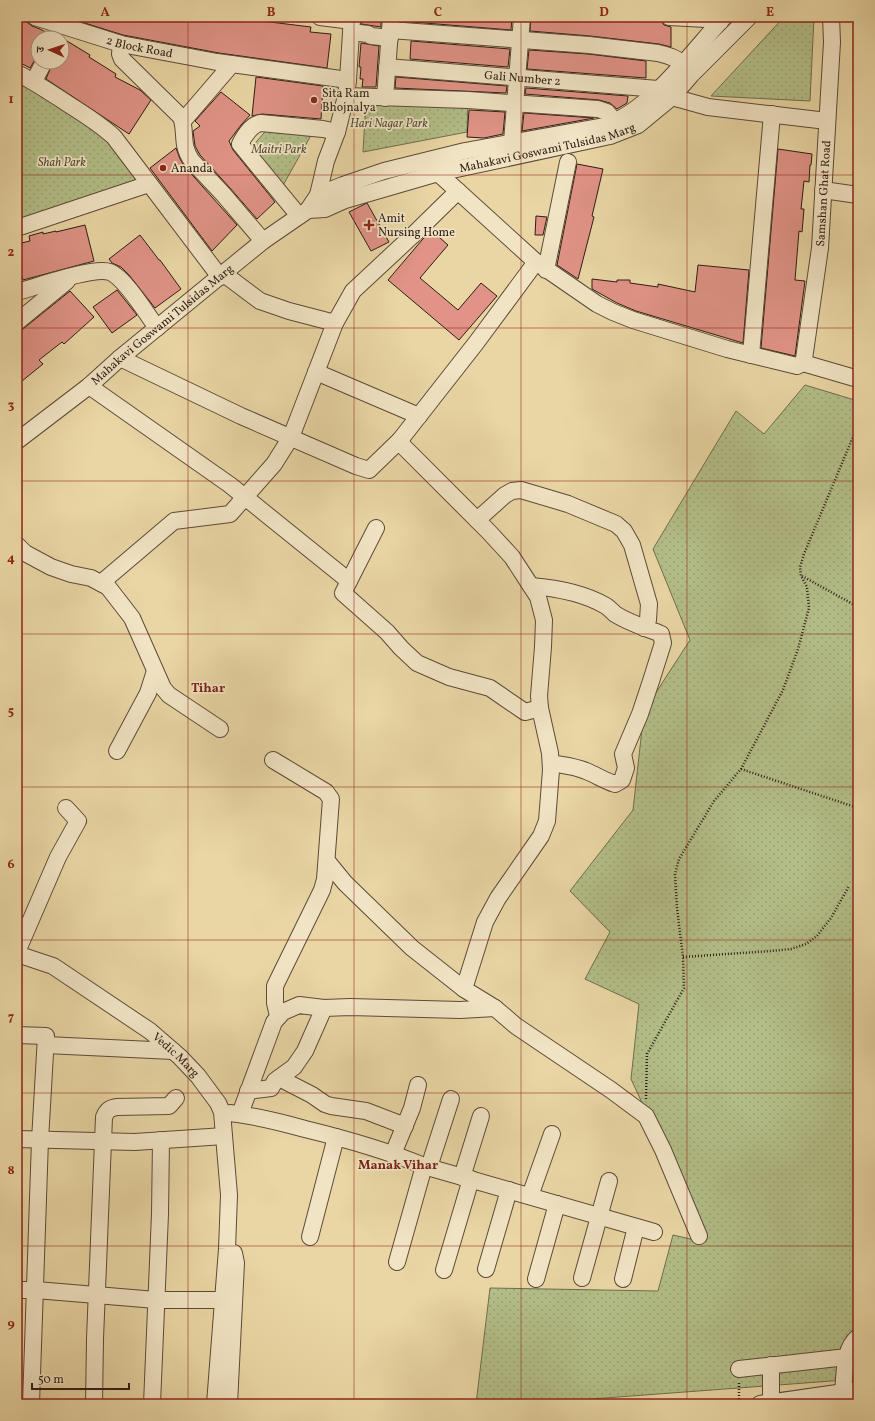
<svg xmlns="http://www.w3.org/2000/svg" width="875" height="1421" font-family="Vollkorn,'Noto Serif Devanagari',serif">
<defs>
<pattern id="grass-dots" width="8" height="8" patternUnits="userSpaceOnUse"><rect width="8" height="8" fill="#b3be88"/><path d="M2 2h.1M6 6h.1" fill="none" stroke="#9aa374" stroke-width="1.8" stroke-linecap="round"/></pattern>
</defs>
<rect width="100%" height="100%" fill="#e9d6a4"/>
<filter id="stains"><feTurbulence type="fractalNoise" baseFrequency=".005" numOctaves="4"/><feColorMatrix values="0 0 0 0 .2 0 0 0 0 .09 0 0 0 0 .02 0 0 0 .5 -.17"/></filter>
<radialGradient id="worn" r=".72"><stop offset=".6" stop-color="#630" stop-opacity="0"/><stop offset="1" stop-color="#630" stop-opacity=".3"/></radialGradient>
<g fill="url(#grass-dots)" stroke="#706d4e">
<polygon points="784,17 814,17 810,101 711,96"/>
<polygon points="17,80 26,83 109,141 142,185 17,224"/>
<polygon points="366,99 468,100 467,132 363,152"/>
<polygon points="270,126 314,130 281,189 251,148"/>
<polygon points="805,385 858,401 858,1379 525,1404 476,1404 490,1288 658,1291 673,1235 695,1240 691,1209 631,1079 639,1004 585,979 610,932 570,891 633,810 644,711 690,640 653,549 736,411 764,434"/>
</g>
<g fill="#e09386" stroke="#2e1c15">
<polygon points="17,17 20,17 32,26 40,29 57,38 38,38 38,55 30,68 17,61"/>
<polygon points="75,17 219,17 239,20 255,19 270,22 311,27 310,32 331,34 327,68 219,53 123,35 75,20"/>
<polygon points="361,17 381,17 381,27 361,24"/>
<polygon points="400,17 512,17 511,30 400,21"/>
<polygon points="531,17 634,17 660,19 664,25 671,27 671,47 659,44 590,36 530,31"/>
<polygon points="62,38 90,55 89,57 116,74 115,77 140,90 151,100 129,134 46,79 53,62 62,62"/>
<polygon points="411,41 510,49 508,67 410,59"/>
<polygon points="361,43 379,46 376,87 362,87 363,79 360,79 361,67 359,67"/>
<polygon points="529,50 588,54 646,61 646,78 527,69"/>
<polygon points="256,77 323,86 321,119 262,114 252,116"/>
<polygon points="396,77 507,86 506,93 395,88"/>
<polygon points="526,88 628,96 627,103 617,109 610,103 599,100 525,94"/>
<polygon points="221,92 250,115 241,125 229,141 233,150 275,202 257,219 230,188 200,155 195,146 193,131 200,126 195,121"/>
<polygon points="469,110 505,112 503,134 484,138 467,137"/>
<polygon points="524,113 594,118 522,131"/>
<polygon points="176,148 180,159 185,167 237,225 212,251 150,168"/>
<polygon points="778,149 812,154 811,165 810,165 809,182 804,181 801,209 804,209 802,232 799,231 795,280 805,281 795,356 761,348"/>
<polygon points="577,164 603,169 592,216 594,217 578,279 557,265"/>
<polygon points="367,203 389,242 371,251 349,212"/>
<polygon points="536,216 547,217 543,235 535,235"/>
<polygon points="85,225 94,261 23,280 17,260 17,244 30,241 29,236 43,232 43,234 56,231 56,232"/>
<polygon points="431,230 448,245 420,278 458,310 481,283 497,296 459,340 388,280 422,240"/>
<polygon points="140,235 159,260 160,260 181,289 155,308 129,275 121,267 112,263 109,259"/>
<polygon points="698,265 749,270 743,343 636,311 617,303 592,289 592,279 617,282 617,280 630,280 630,283 658,287 658,284 695,292"/>
<polygon points="117,290 137,315 112,333 93,307"/>
<polygon points="70,291 94,317 64,344 62,342 39,360 43,364 22,381 17,375 17,331 23,329"/>
</g>
<g fill="none" stroke-linecap="round" stroke-linejoin="round">
<defs>
<g id="minor">
<path id="s1" d="M35 17 121 44 217 62 348 80"/>
<polyline points="320,17 352,21"/>
<polyline points="669,17 706,19 720,22"/>
<path d="M390 30 589 45 658 53C666 55 676 57 682 64"/>
<polyline points="351,32 368,34 371,36 390,38"/>
<path d="M121 44 120 54 122 59 181 117C187 133 180 144 192 161L223 194 263 241"/>
<path id="s2" d="M387 67 658 89"/>
<path d="M17 73C35 82 51 93 68 104 84 114 100 124 114 137L220 277"/>
<polyline points="34,81 44,62"/>
<polyline points="346,96 468,100 598,109 607,112 615,122"/>
<polyline points="672,97 708,107 827,121"/>
<polyline points="385,98 391,17"/>
<polyline points="183,121 232,64"/>
<polyline points="512,142 522,17"/>
<path id="s3" d="M438 173 536 262 597 304 613 312 633 320 727 349 797 366 803 363 804 359 820 248 832 42 831 17"/>
<polyline points="823,190 858,195"/>
<polyline points="318,195 326,161 337,132 346,96 348,80 352,17"/>
<path id="s4" d="M308 210 325 209 345 200 438 173 610 136 638 125 672 97 691 75 749 17"/>
<path d="M299 216 240 144C244 136 252 124 261 123L323 129 337 132"/>
<polyline points="17,228 149,184"/>
<polyline points="546,270 568,162"/>
<polyline points="224,274 260,301 289,311 335,323"/>
<path d="M17 292C36 287 93 266 110 272 125 278 147 314 157 328"/>
<polyline points="17,322 67,281"/>
<polyline points="751,355 772,114"/>
<polyline points="120,358 241,416 356,466 369,470 400,440 404,447 489,532 512,557 538,597 544,620 543,647 539,696 540,708 550,753 551,770 547,821 541,836 498,898 485,922 464,989 495,1008"/>
<polyline points="803,363 858,379"/>
<polyline points="316,372 419,416"/>
<polyline points="89,386 230,485 349,581"/>
<polyline points="400,440 476,343 536,262"/>
<path id="s5" d="M17 441 89 386 120 358 263 241 308 210 318 195 343 185 384 171 465 151 604 126C651 110 691 53 724 17"/>
<polyline points="477,520 505,495 512,491 521,490 568,504 616,524 624,531 632,545 649,604 648,620 644,628"/>
<polyline points="376,528 343,593 387,632 401,648 417,663 449,677 490,688 525,712 540,708"/>
<polyline points="17,545 25,553 51,567 71,574 91,578 108,587 132,618 163,688 169,695 220,729"/>
<polyline points="101,583 174,521 230,514 274,464 291,437 335,323 353,291 412,236 458,191"/>
<path d="M531 586C556 588 584 593 606 606 609 608 612 611 615 614 629 623 646 628 661 634L663 643 651 681 640 714 623 754 626 768 622 780 615 784C605 781 596 775 586 771 575 766 562 765 551 763"/>
<polyline points="117,751 148,693 155,671"/>
<polyline points="273,760 326,792 331,799 325,879 322,890 275,986 275,1003 278,1016"/>
<polyline points="327,861 345,883 412,948 464,989"/>
<polyline points="17,952 58,857 78,821 66,808"/>
<path id="s6" d="M17 954 53 966 150 1031 180 1057 198 1076 218 1103 222 1112 229 1195 227 1249 215 1404"/>
<polyline points="17,1035 46,1036 40,1140 31,1404"/>
<polyline points="46,1045 173,1051"/>
<polyline points="279,1078 294,1067 305,1051 324,1008"/>
<polyline points="248,1091 271,1088 275,1081 279,1078 312,1095 325,1104 331,1106 366,1111 405,1126"/>
<path d="M230 1113C256 1116 280 1122 305 1129 346 1139 385 1150 424 1166L654 1232"/>
<polyline points="240,1114 274,1022 283,1012 299,1005 324,1008 350,1007 460,1010 495,1008 516,1026 611,1090 646,1116 663,1150 699,1236"/>
<polyline points="17,1139 135,1142 224,1136"/>
<polyline points="393,1154 412,1108 418,1085"/>
<polyline points="429,1167 451,1099"/>
<polyline points="462,1177 481,1116"/>
<polyline points="530,1196 552,1134"/>
<polyline points="310,1237 336,1137"/>
<polyline points="397,1262 424,1166"/>
<polyline points="486,1269 509,1190"/>
<polyline points="444,1270 471,1179"/>
<polyline points="582,1278 609,1181"/>
<polyline points="536,1279 557,1204"/>
<polyline points="623,1279 636,1227"/>
<polyline points="17,1290 36,1290 156,1300 223,1300"/>
<polyline points="739,1369 847,1357"/>
<path d="M843 1392C845 1375 843 1349 858 1337"/>
<path d="M94 1404 95 1339 104 1117C107 1110 110 1108 117 1107L169 1106 176 1098"/>
<polyline points="152,1404 160,1214 161,1140"/>
<polyline points="229,1404 236,1263 234,1253"/>
<polyline points="760,1404 858,1390"/>
<polyline points="771,1404 771,1365"/>
</g>
</defs>
<use href="#minor" stroke="#5d4a39" stroke-width="18"/>
<g stroke="#2e1c15" stroke-width="2.5" stroke-dasharray="1 2" stroke-linecap="butt">
<polyline points="802,576 858,607"/>
<polyline points="741,769 858,808"/>
<polyline points="683,957 771,951 791,949 806,944 817,936 831,918 849,886"/>
<polyline points="646,1099 647,1054 684,988 683,957 677,908 675,874 679,859 714,801 741,769 783,690 798,649 809,608 807,587 801,576 800,567 804,554 858,425"/>
<polyline points="739,1383 739,1404"/>
</g>
<use href="#minor" stroke="#f1e4c4" stroke-width="16"/>
</g>
<path fill="none" stroke="#8f2418" stroke-width="1" stroke-opacity="0.55" d="M188 17V1404M354 17V1404M521 17V1404M687 17V1404M17 175H858M17 328H858M17 481H858M17 634H858M17 787H858M17 940H858M17 1093H858M17 1246H858"/>
<g fill="#8f2418" stroke="#f1e4c4" stroke-width="1.5">
<circle cx="314" cy="100" r="4"/>
<circle cx="163" cy="168" r="4"/>
<path d="M367 219h4v4h4v4h-4v4h-4v-4h-4v-4h4z"/>
</g>
<g text-anchor="middle" stroke-width="3.5" stroke-linejoin="round" paint-order="stroke">
<g font-size="12" fill="#2e1c15" stroke="#f1e4c4">
<text dy="4" stroke="none"><textPath href="#s1" startOffset="109">2 Block Road</textPath></text>
<text dy="4" stroke="none"><textPath href="#s2" startOffset="136">Gali Number 2</textPath></text>
<text dy="4" stroke="none"><textPath href="#s4" startOffset="248">Mahakavi Goswami Tulsidas Marg</textPath></text>
<text dy="4" stroke="none"><textPath href="#s3" startOffset="594">Samshan Ghat Road</textPath></text>
<text dy="4" stroke="none"><textPath href="#s5" startOffset="186">Mahakavi Goswami Tulsidas Marg</textPath></text>
<text dy="4" stroke="none"><textPath href="#s6" startOffset="190">Vedic Marg</textPath></text>
</g>
<g font-size="12" fill="#2e1c15" stroke="#f1e4c4" text-anchor="start">
<text x="322" y="97">Sita Ram<tspan x="322" dy="14">Bhojnalya</tspan></text>
<text x="171" y="172">Ananda</text>
<text x="378" y="222">Amit<tspan x="378" dy="14">Nursing Home</tspan></text>
</g>
<g font-size="12" font-style="italic" fill="#564d38" stroke="#f1e4c4">
<text x="389" y="127">Hari Nagar Park</text>
<text x="279" y="153">Maitri Park</text>
<text x="62" y="166">Shah Park</text>
</g>
<g font-size="13" font-weight="bold" fill="#7a1f14" stroke="#f1e4c4">
<text x="208" y="692">Tihar</text>
<text x="398" y="1169">Manak Vihar</text>
</g>
</g>
<rect width="875" height="1421" fill="none" stroke="#e9d6a4" stroke-width="44"/>
<g transform="translate(50 50) rotate(273)"><circle r="19" fill="#f1e4c4" stroke="#a3947e"/>
<path d="M0-3L7 15L0 10L-7 15Z" fill="#8f2418"/>
<text y="-6" font-size="11" font-weight="bold" text-anchor="middle" fill="#2e1c15">उ</text>
</g>
<path d="M32 1383v6h97v-6" fill="none" stroke="#2e1c15" stroke-width="2"/>
<text x="38" y="1383" font-size="12" fill="#2e1c15" stroke="#f1e4c4" stroke-width="3" paint-order="stroke">50 m</text>
<rect x="22" y="22" width="831" height="1377" fill="none" stroke="#8f2418" stroke-width="1.5"/>
<g font-size="13" text-anchor="middle" font-weight="bold" fill="#8f2418">
<text x="105" y="16">A</text>
<text x="271" y="16">B</text>
<text x="438" y="16">C</text>
<text x="604" y="16">D</text>
<text x="770" y="16">E</text>
<text x="11" y="103">1</text>
<text x="11" y="256">2</text>
<text x="11" y="409">3</text>
<text x="11" y="562">4</text>
<text x="11" y="715">5</text>
<text x="11" y="868">6</text>
<text x="11" y="1021">7</text>
<text x="11" y="1174">8</text>
<text x="11" y="1327">9</text>
</g>
<rect width="100%" height="100%" filter="url(#stains)"/>
<rect width="100%" height="100%" fill="url(#worn)"/>
</svg>
